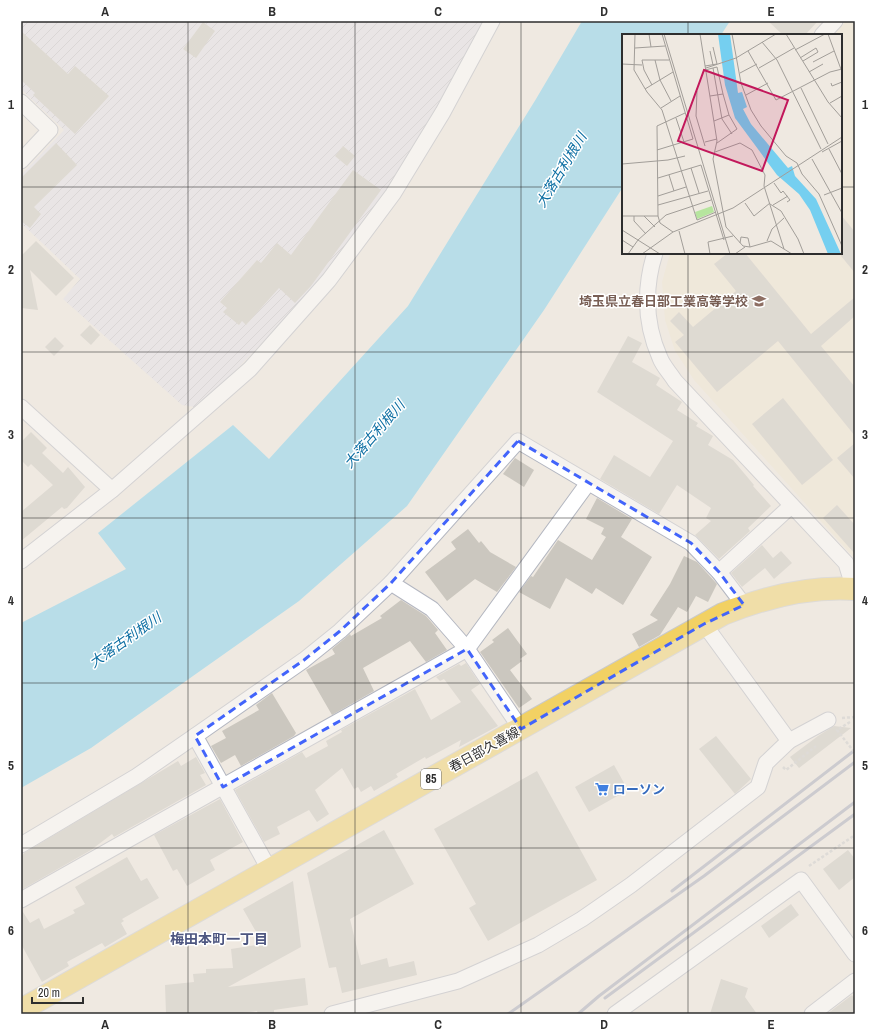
<svg xmlns="http://www.w3.org/2000/svg" width="876" height="1035" font-family="'Archivo Narrow','Noto Sans JP',sans-serif">
<defs>
<pattern id="industrial-furrows" width="10" height="10" patternUnits="userSpaceOnUse"><rect width="10" height="10" fill="#e3e1e8"/><path d="M-1 1l2-2M0 10L10 0M9 11l2-2" fill="none" stroke="#c3c1c7"/></pattern>
</defs>
<rect width="100%" height="100%" fill="#efe9e1"/>
<polygon fill="url(#industrial-furrows)" points="21,21 485,21 413,150 333,268 200,408 182,405 63,299 80,279 21,223 21,175 64,130 21,89"/>
<polygon fill="#f0e6d1" points="846,21 855,21 855,559 694,380 675,351 665,320 662,282 670,253 841,253 841,35 834,35"/>
<polygon fill="#75cff0" points="582,21 730,21 721,35 623,35 623,187 544,310 407,506 299,601 91,748 21,788 21,623 126,569 98,533 233,425 269,459 408,306 536,99"/>
<g fill="#cbc7bf">
<polygon points="768,21 818,21 805,35 783,35"/>
<polygon points="203,22 215,31 196,58 183,49"/>
<polygon points="21,31 68,74 75,66 109,96 75,134 33,95 35,93 21,80"/>
<polygon points="56,143 77,165 34,207 41,214 30,228 21,221 21,178"/>
<polygon points="343,146 355,156 347,166 335,156"/>
<polygon points="353,170 381,190 311,286 295,303 279,288 246,325 242,321 239,325 223,312 227,308 220,302 257,260 261,263 277,243 291,255"/>
<polygon points="841,215 855,232 855,273 841,256"/>
<polygon points="36,241 74,278 56,296 30,270 38,310 21,308 21,256"/>
<polygon points="728,253 745,253 811,334 855,297 855,316 821,346 855,387 855,436 778,341 717,392 675,342 684,335 670,321 679,312 693,327 736,291 714,264"/>
<polygon points="90,325 100,335 91,345 80,335"/>
<polygon points="628,336 642,343 632,362 660,378 656,385 682,402 677,410 698,423 696,426 713,436 708,445 733,460 754,485 753,486 771,506 748,528 750,531 719,559 695,535 711,521 706,518 711,508 677,485 659,514 600,479 614,455 650,477 673,441 597,392"/>
<polygon points="55,337 64,346 54,356 45,347"/>
<polygon points="783,398 833,460 802,485 752,424"/>
<polygon points="31,432 47,448 42,453 63,473 68,467 85,487 67,508 64,509 62,507 21,541 21,512 53,485 31,464 28,467 21,460 21,442"/>
<polygon points="855,443 855,479 837,458"/>
<polygon points="515,458 534,470 524,487 503,474"/>
<polygon points="597,498 632,519 621,537 652,557 623,605 596,588 592,594 566,578 550,609 519,592 531,576 533,577 558,540 592,560 606,537 601,534 604,528 586,519"/>
<polygon points="837,505 855,525 855,554 823,518"/>
<polygon points="468,529 479,543 481,541 490,552 516,567 497,592 475,579 447,601 425,572 456,549 451,542"/>
<polygon points="762,545 773,558 781,551 792,563 774,579 765,568 742,587 731,573"/>
<polygon points="684,556 697,562 717,584 708,602 696,596 687,612 678,607 660,635 639,647 632,634 658,620 650,615 670,584"/>
<polygon points="401,600 426,616 438,630 435,633 447,650 426,662 410,641 363,668 374,691 332,715 306,670 335,654 332,649 350,634 351,636 382,618 380,616"/>
<polygon points="508,628 527,654 520,659 522,661 510,670 532,699 519,708 480,652 494,642 492,640"/>
<polygon points="466,663 480,684 471,690 498,726 459,747 461,740 426,759 425,757 396,774 398,777 374,791 371,786 361,792 358,787 354,789 342,768 315,790 329,814 317,822 309,810 277,827 280,834 264,842 235,790 302,752 306,758 328,746 326,741 342,732 341,730 415,689 431,720 461,702 444,679 440,681 436,677 459,664 461,666"/>
<polygon points="272,693 296,733 294,736 241,766 235,755 221,763 211,746 226,738 222,731 259,710 256,705"/>
<polygon points="834,726 851,728 799,768 790,757 818,736"/>
<polygon points="716,736 751,779 735,794 699,749"/>
<polygon points="196,757 205,773 200,775 206,785 114,837 112,834 91,850 21,890 21,858 24,853 178,761 181,766"/>
<polygon points="614,765 628,790 589,812 575,787"/>
<polygon points="537,771 597,880 488,941 469,908 476,904 434,829"/>
<polygon points="220,799 243,842 210,860 215,870 187,886 177,869 173,871 154,835"/>
<polygon points="384,830 414,884 350,919 361,965 387,958 389,967 414,961 417,975 342,993 336,967 329,968 307,873"/>
<polygon points="848,850 855,859 855,877 839,890 823,869"/>
<polygon points="127,857 141,881 147,878 159,898 122,919 124,921 121,923 127,934 105,947 102,943 67,962 69,966 42,982 21,944 21,909 30,923 39,918 44,929 75,913 73,910 85,904 75,887"/>
<polygon points="293,881 301,947 228,987 305,978 308,1005 274,1010 274,1014 258,1014 257,1011 234,1014 166,1014 165,985 194,982 193,974 206,973 206,969 233,968 231,949 263,944 243,909"/>
<polygon points="791,904 799,915 769,938 761,926"/>
<polygon points="721,979 748,988 745,997 757,1014 710,1014"/>
<polygon points="852,995 855,999 855,1014 827,1014"/>
</g>
<g fill="none" stroke-linecap="round" stroke-linejoin="round">
<defs>
<g id="street">
<polyline points="822,35 835,21"/>
<polyline points="21,102 50,130 21,161"/>
<path d="M655 253C644 288 645 324 660 358 663 366 670 373 675 381L846 563 854 589"/>
<polyline points="21,407 112,490"/>
<polyline points="21,561 112,490 250,369 329,280 393,194 443,112 492,21"/>
<polyline points="719,572 791,506"/>
<polyline points="391,583 518,441 691,543 719,572 744,605"/>
<polyline points="704,624 789,741"/>
<polyline points="21,845 137,776 195,736"/>
<polyline points="269,869 195,736 304,660 340,631 391,583 432,609 467,649 521,729"/>
<polyline points="21,900 467,649 588,483"/>
<polyline points="332,1014 458,981 538,945 582,919 631,885 758,787 766,763 789,741 828,720"/>
<polyline points="615,1014 801,880 855,954"/>
<polyline points="812,1014 855,981"/>
</g>
<path id="primary" d="M21 1010 723 614C765 597 809 586 855 589"/>
</defs>
<use href="#street" stroke="#b4b7c1" stroke-width="17"/>
<use href="#primary" stroke="#c9c9c9" stroke-width="24"/>
<g stroke="#c9c9c9" stroke-width="2.5" stroke-dasharray="3 2" stroke-linecap="butt">
<polyline points="842,718 855,717"/>
<polyline points="783,767 786,770 816,746"/>
<polyline points="809,866 855,835"/>
</g>
<use href="#street" stroke="#fff" stroke-width="15"/>
<use href="#primary" stroke="#f2d163" stroke-width="22"/>
<g stroke="#a3a6b8" stroke-width="3">
<polyline points="672,891 855,750"/>
<polyline points="605,998 855,814"/>
<polyline points="508,1014 704,876 855,762"/>
<polyline points="578,1014 599,996 855,802"/>
</g>
<polyline stroke="#c9c9c9" stroke-width="2.5" stroke-dasharray="3 2" stroke-linecap="butt" points="850,722 837,730 855,753"/>
</g>
<path d="M0 0H876V1035H0ZM518 441 691 543 719 572 744 605 704 624 521 729 467 649 223 787 195 736 304 660 340 631 391 583Z" fill="#efe9e1" fill-opacity=".55" fill-rule="evenodd"/>
<path fill="none" stroke="#4264fb" stroke-width="3" stroke-dasharray="8 5" stroke-linejoin="round" d="M518 441 691 543 719 572 744 605 704 624 521 729 467 649 223 787 195 736 304 660 340 631 391 583Z"/>
<path fill="none" stroke="#2e2e2e" stroke-width="1" stroke-opacity="0.55" d="M188 21V1014M355 21V1014M521 21V1014M688 21V35M21 187H623M841 187H855M688 253V1014M21 352H855M21 518H855M21 683H855M21 848H855"/>
<defs>
<symbol id="school-bare" viewBox="-9 -9 18 18"><path d="M0-5L7-2L0 1L-7-2ZM-4 1L0 2.5L4 1V4Q0 6-4 4Z" fill="#8d6e63" stroke="#fff" stroke-width="2.5" paint-order="stroke"/></symbol>
<symbol id="supermarket-bare" viewBox="-9 -9 18 18"><path d="M-6-5.5h2.5l.6 2H6L4.5 2H-2.5L-4.4-4H-6ZM-1.5 3.2a1.3 1.3 0 1 0 .1 0ZM3 3.2a1.3 1.3 0 1 0 .1 0Z" fill="#3f7fe0" stroke="#fff" stroke-width="2.5" paint-order="stroke"/></symbol>
</defs>
<g fill-rule="evenodd">
<use href="#school-bare" x="749" y="291" width="20" height="20"/>
<use href="#supermarket-bare" x="592" y="779" width="20" height="20"/>
</g>
<g text-anchor="middle" stroke-width="3" stroke-linejoin="round" paint-order="stroke">
<rect fill="#fff" stroke="#6d6d6d" stroke-width="1" x="421" y="769" width="20" height="20" rx="3"/>
<g font-size="12" font-weight="bold" fill="#2e2e2e">
<text x="431" y="783">85</text>
</g>
<g font-size="13" font-weight="bold" fill="#785e54" stroke="#fff" text-anchor="end">
<text x="748" y="306">埼玉県立春日部工業高等学校</text>
</g>
<g font-size="13" fill="#2e2e2e" stroke="#fff">
<text transform="translate(484 749) rotate(-29)" y="5">春日部久喜線</text>
</g>
<g font-size="13" font-weight="bold" fill="#366cbe" stroke="#fff" text-anchor="start">
<text x="613" y="794">ローソン</text>
</g>
<g font-size="14" font-style="italic" fill="#0d6fa3" stroke="#fff">
<text transform="translate(561 170) rotate(-59)" y="5">大落古利根川</text>
<text transform="translate(374 434) rotate(-49)" y="5">大落古利根川</text>
<text transform="translate(125 640) rotate(-35)" y="5">大落古利根川</text>
</g>
<g font-size="14" font-weight="bold" fill="#4d5680" stroke="#fff">
<text x="219" y="944">梅田本町一丁目</text>
</g>
</g>
<g transform="translate(622 34)">
<rect width="220" height="220" fill="#efe9e1"/>
<path d="M90 172 92 178 75 185 73 178Z" fill="#b6e59e"/>
<path d="M96 0H108L116 59 120 58 125 73 121 75 129 90 166 134 170 132 173 142 194 165 219 220H206L188 176 177 160 155 141 113 84 103 51Z" fill="#75cff0"/>
<path fill="none" stroke="#a29e99" stroke-width="1" d="M13 0 12 36 25 58 40 76 75 186 94 178M27 0 29 13M42 0 108 220M78 0 95 107 91 125 104 193 121 212 128 213 149 207 170 220M110 0 119 49 129 76 139 92 164 122 175 129 180 140 197 160 220 212M164 0 206 68 220 84M206 0 220 38M140 8 155 26 199 115M13 14 43 12M173 16 203 0M88 17 91 31M126 17 154 66 208 38 220 35M178 24 194 14 196 18 181 27M33 26 38 46 49 67M191 28 212 17M0 30 20 31M83 32 95 30 91 13M84 34 114 24 154 0M91 34 100 85 110 100M137 34 172 14M83 36 95 33 101 60M187 38 201 30M118 39 135 30M209 49 210 52 220 48M30 51 22 36 20 26H47M179 54 206 110M23 55 51 38M75 57 74 82 83 112M124 61 146 49M88 62 101 60 107 81 92 87M208 69 220 62M39 74 58 62M54 84 62 108M83 108 95 105M95 109 115 95 107 81M207 115 220 140M35 116 71 105 40 0M93 118 118 109 130 116 143 141 142 152 162 215M200 118 220 107M190 125 220 179M0 130 46 126 63 122M69 134 77 159M47 141 52 157M36 144 79 131 102 206M152 149 159 159 161 157 168 166 165 168M202 161 220 154M36 162 64 153M123 169 132 182 148 169M148 170 159 177 176 205 182 220M36 171 86 157M151 171 166 162M0 182H36M12 182V187L24 200M22 182 33 193M0 196 27 213M57 197 63 220M51 198 38 189 36 182 35 92 63 79M0 206 11 213M145 207 150 195 162 184M118 209 119 203 126 204 128 213M27 213 38 220M6 220 16 206 44 181 89 166M20 220 51 198 111 174 220 103M88 220 86 208 111 202M113 220 123 213"/>
<path fill="#c2185b" fill-opacity="0.15" stroke="#c2185b" stroke-width="2" d="M82 36 166 66 140 137 56 107Z"/>
<rect width="220" height="220" fill="none" stroke="#2e2e2e" stroke-width="2"/>
</g>
<rect width="876" height="1035" fill="none" stroke="#ffffff" stroke-width="44"/>
<path d="M32 997v6h51v-6" fill="none" stroke="#2e2e2e" stroke-width="2"/>
<text x="38" y="997" font-size="12" fill="#2e2e2e" stroke="#ffffff" stroke-width="3" paint-order="stroke">20 m</text>
<rect x="22" y="22" width="832" height="991" fill="none" stroke="#2e2e2e" stroke-width="1.5"/>
<g font-size="13" text-anchor="middle" font-weight="bold" fill="#2e2e2e">
<text x="105" y="16">A</text>
<text x="272" y="16">B</text>
<text x="438" y="16">C</text>
<text x="604" y="16">D</text>
<text x="771" y="16">E</text>
<text x="11" y="109">1</text>
<text x="865" y="109">1</text>
<text x="11" y="274">2</text>
<text x="865" y="274">2</text>
<text x="11" y="439">3</text>
<text x="865" y="439">3</text>
<text x="11" y="605">4</text>
<text x="865" y="605">4</text>
<text x="11" y="770">5</text>
<text x="865" y="770">5</text>
<text x="11" y="935">6</text>
<text x="865" y="935">6</text>
<text x="105" y="1029">A</text>
<text x="272" y="1029">B</text>
<text x="438" y="1029">C</text>
<text x="604" y="1029">D</text>
<text x="771" y="1029">E</text>
</g>
</svg>
